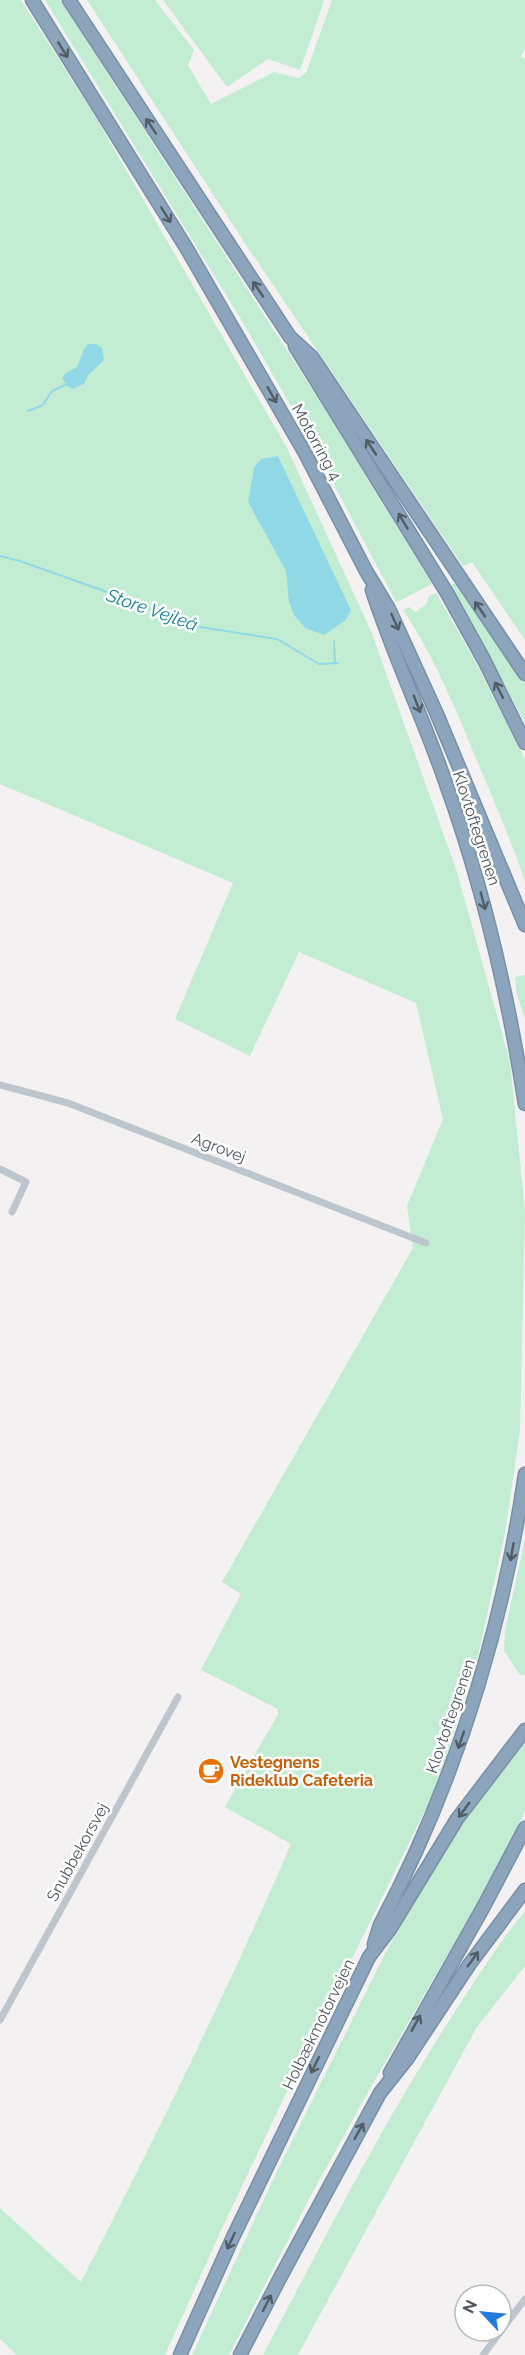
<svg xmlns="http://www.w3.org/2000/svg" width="525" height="2355" font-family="Raleway,sans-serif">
<rect width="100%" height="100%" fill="#f3f1f1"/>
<g fill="#c3edd2">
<path d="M0 0H21L96 118 287 448 371 631 457 872 510 1062 525 1211 520 1431 505 1533 478 1656 436 1788 300 2064 223 2226 165 2355H17L0 2339V2208L81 2282C155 2138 227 1992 291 1844L225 1807 278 1714V1709L201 1670 241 1594 222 1582 413 1248 407 1206 443 1119 416 1003 299 952 250 1056 175 1019 233 883 0 784Z"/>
<polygon points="45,0 60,0 323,406 432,584 397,602 395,600 307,434 239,316"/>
<polygon points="87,0 155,0 194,50 188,65 211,104 274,72 299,78 306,73 332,0 525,0 525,47 521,57 525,58 525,640 472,562 463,566 246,245"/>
<polygon points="163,0 322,0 324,1 300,70 268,59 227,87"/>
<polygon points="457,583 525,683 525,723 451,585"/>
<path d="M436 593 475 661 525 759V882C513 845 498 811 483 775 460 720 437 660 403 610L409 607 416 612 427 603 429 596Z"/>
<polygon points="525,975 525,1019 517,995 515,977"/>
<polygon points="525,1538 525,1675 520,1675 504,1651 505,1631"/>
<polygon points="525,1742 525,1811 517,1828 476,1906 372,2085 310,2197 229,2355 192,2355 277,2171 392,1940 426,1880 466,1819"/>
<path d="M525 1911V1966L477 2027 298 2355H263C322 2243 379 2130 447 2024 472 1985 496 1947 525 1911Z"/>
</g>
<g fill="#92d9e8">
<polygon points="88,344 96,344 102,348 104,360 88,375 84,384 72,389 67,386 62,378 66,373 77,367 84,349"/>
<polygon points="278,456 351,610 346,620 324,635 305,628 294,615 289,602 286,571 248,502 254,467 261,459"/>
</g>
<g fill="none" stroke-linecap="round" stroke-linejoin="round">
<g stroke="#92d9e8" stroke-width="2">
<polyline points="28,411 43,405 52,391 65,385"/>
<polyline points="0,556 20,561 99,589 194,626 277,639 319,664 338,663"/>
<polyline points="334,641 335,664"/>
</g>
<defs>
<g id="motorway">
<polyline points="32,0 187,249 305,453 366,571 389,609 436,712 525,925"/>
<polyline points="69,0 290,337 312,357 525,674"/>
<polyline points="295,346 447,593 484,660 525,743"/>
<path d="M372 590C393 655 423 717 445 781 483 886 508 994 525 1104"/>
<path d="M374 1944 380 1925C455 1783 502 1632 525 1474"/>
<polyline points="390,2073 484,1906 525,1828"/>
<polyline points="180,2355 233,2237 369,1957 390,1929 457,1819 525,1730"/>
<polyline points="240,2355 281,2276 380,2093 407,2059 469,1965 525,1890"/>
</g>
</defs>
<use href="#motorway" stroke="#7790a8" stroke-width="15"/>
<g stroke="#bec6cd" stroke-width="7">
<polyline points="0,1085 68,1103 426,1243"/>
<polyline points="0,1169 26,1182 12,1212"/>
<polyline points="0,2020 178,1697"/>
<polyline points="501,2331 525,2299"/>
<polyline points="483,2355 501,2331"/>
</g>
<use href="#motorway" stroke="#8ca5bc" stroke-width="12"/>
</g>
<defs><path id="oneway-shaft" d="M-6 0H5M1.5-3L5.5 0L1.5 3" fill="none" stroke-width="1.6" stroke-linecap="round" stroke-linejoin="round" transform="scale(1.5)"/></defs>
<g stroke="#515d66">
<use href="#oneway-shaft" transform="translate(63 50) rotate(58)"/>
<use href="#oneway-shaft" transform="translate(151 126) rotate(-123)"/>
<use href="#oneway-shaft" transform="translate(166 215) rotate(58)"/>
<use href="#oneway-shaft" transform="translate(258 289) rotate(-124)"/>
<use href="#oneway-shaft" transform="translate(272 395) rotate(60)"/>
<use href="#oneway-shaft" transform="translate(371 447) rotate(-124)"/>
<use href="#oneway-shaft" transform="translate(403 521) rotate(-121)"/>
<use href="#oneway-shaft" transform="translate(480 609) rotate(-124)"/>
<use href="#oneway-shaft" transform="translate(395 622) rotate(66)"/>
<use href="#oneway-shaft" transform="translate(499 690) rotate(-117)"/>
<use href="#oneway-shaft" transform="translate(417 704) rotate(69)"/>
<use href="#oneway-shaft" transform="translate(483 901) rotate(75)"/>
<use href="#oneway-shaft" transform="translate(512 1552) rotate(100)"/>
<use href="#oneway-shaft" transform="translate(461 1740) rotate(109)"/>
<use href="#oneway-shaft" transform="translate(464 1810) rotate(126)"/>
<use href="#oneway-shaft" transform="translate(473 1959) rotate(-54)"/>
<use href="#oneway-shaft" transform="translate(416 2023) rotate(-61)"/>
<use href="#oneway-shaft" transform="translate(315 2065) rotate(116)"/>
<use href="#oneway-shaft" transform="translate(359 2131) rotate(-61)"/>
<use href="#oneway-shaft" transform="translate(231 2241) rotate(115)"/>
<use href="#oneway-shaft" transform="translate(267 2303) rotate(-63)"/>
</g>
<defs>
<symbol id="cafe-disc" viewBox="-11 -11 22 22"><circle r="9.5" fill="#e8710a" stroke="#fff"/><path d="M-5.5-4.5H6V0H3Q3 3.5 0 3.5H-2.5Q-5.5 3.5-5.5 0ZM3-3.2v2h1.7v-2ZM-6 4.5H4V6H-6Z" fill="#fff"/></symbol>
</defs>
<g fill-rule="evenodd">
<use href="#cafe-disc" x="196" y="1756" width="30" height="30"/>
</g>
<g text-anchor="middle" stroke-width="5" stroke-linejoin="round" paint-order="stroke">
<g font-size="16" fill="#4a555d" stroke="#fff">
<text transform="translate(317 442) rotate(61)" y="6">Motorring 4</text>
<text transform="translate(477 828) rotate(72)" y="6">Klovtoftegrenen</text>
<text transform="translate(219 1147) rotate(21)" y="6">Agrovej</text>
<text transform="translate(450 1716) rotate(-71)" y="6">Klovtoftegrenen</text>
<text transform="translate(77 1852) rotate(-61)" y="6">Snubbekorsvej</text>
<text transform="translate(318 2024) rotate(-64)" y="6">Holbækmotorvejen</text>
</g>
<g font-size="16" font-weight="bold" fill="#c56008" stroke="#fff" text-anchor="start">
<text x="230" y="1768">Vestegnens<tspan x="230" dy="18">Rideklub Cafeteria</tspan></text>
</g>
<g font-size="18" font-style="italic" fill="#148097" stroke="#fff">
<text transform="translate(152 610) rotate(19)" y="6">Store Vejleå</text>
</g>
</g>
<g transform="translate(483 2313) rotate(296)"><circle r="28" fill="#ffffff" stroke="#b7bbbe" stroke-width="1.5"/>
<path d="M0-4.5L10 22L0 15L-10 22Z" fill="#237adb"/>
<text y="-9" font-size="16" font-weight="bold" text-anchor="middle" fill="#4a555d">N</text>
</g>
</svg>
